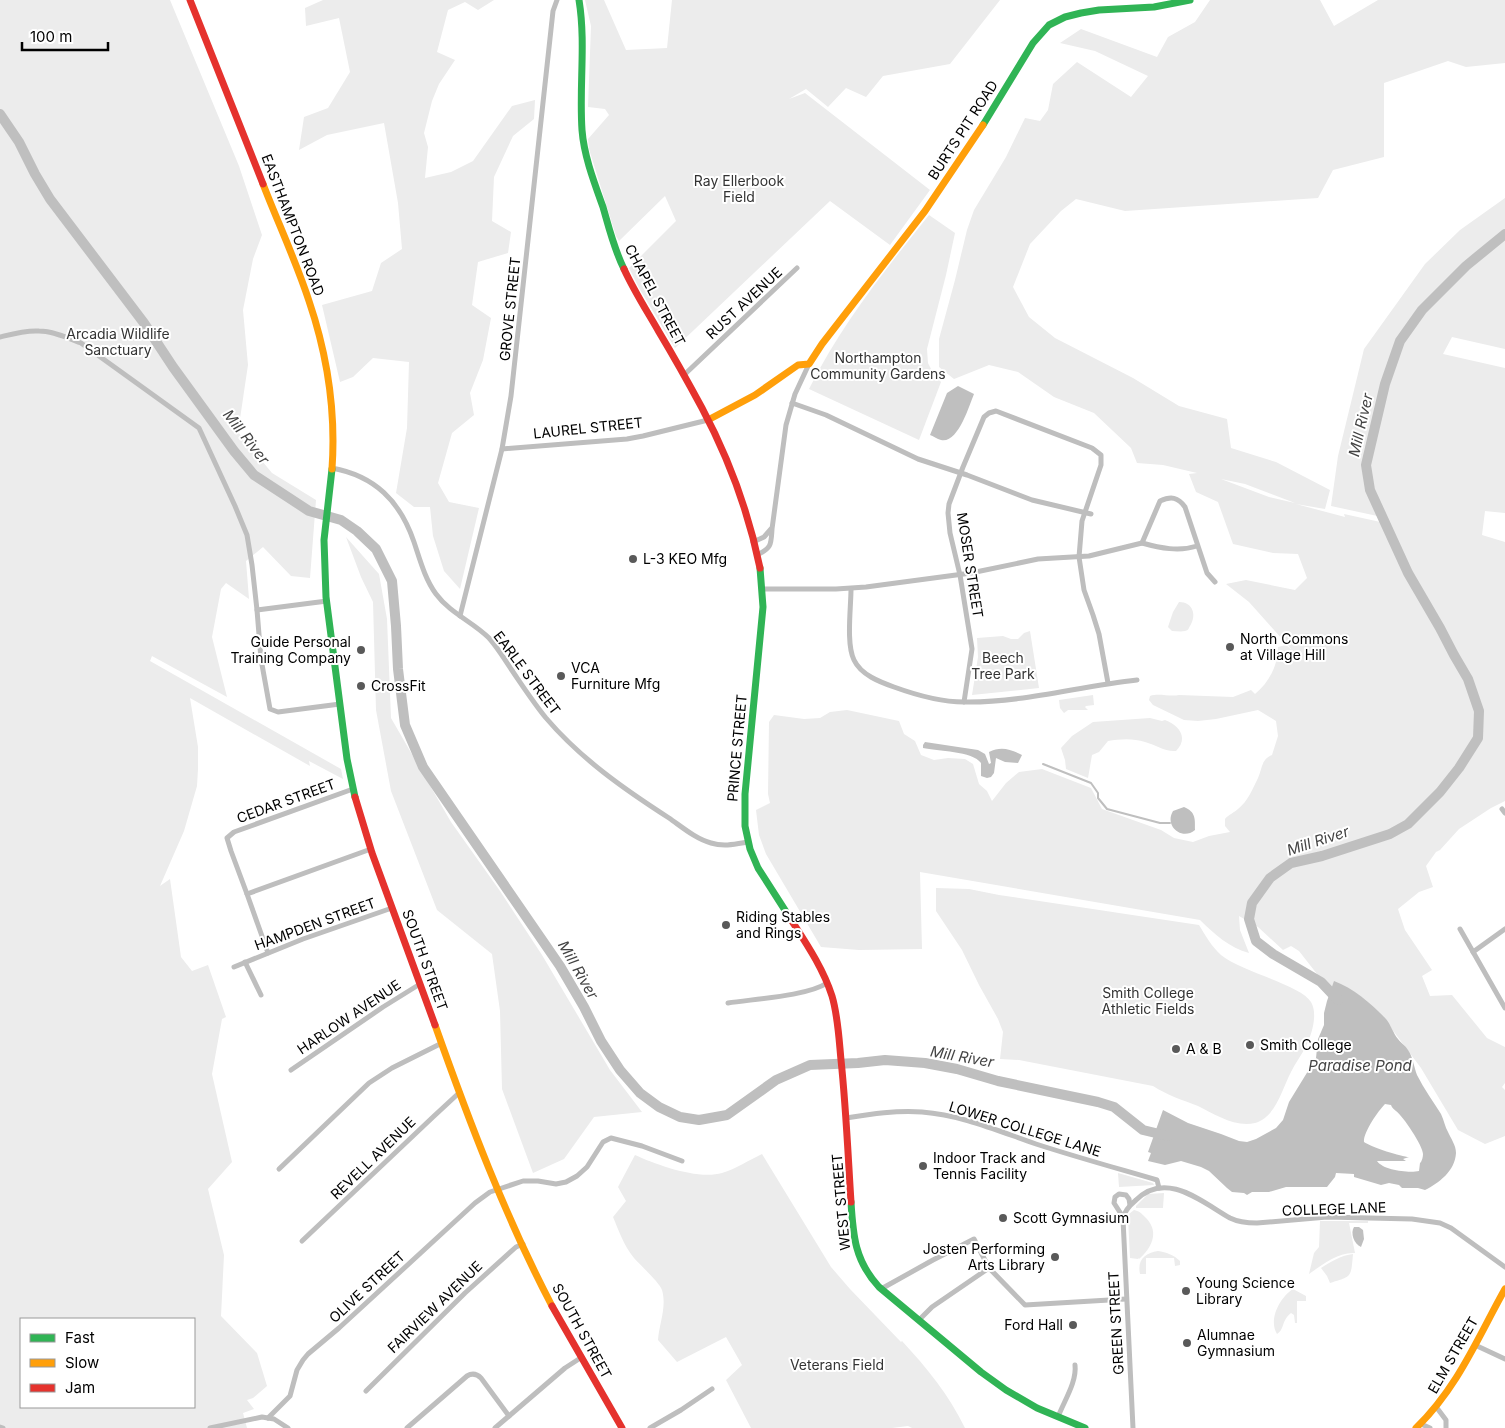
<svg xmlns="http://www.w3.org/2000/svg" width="1505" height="1428" font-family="Inter,sans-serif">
<rect width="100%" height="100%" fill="#fff"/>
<g fill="#ececec" fill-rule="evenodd">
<path d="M0 0H170L239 166 262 235 253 259 243 310 248 365 238 432 272 473 316 500 310 578 291 576 263 547 246 561 249 599 226 583 221 589 212 637 227 697 152 656 150 661 341 769 343 779 309 761 310 766 190 698 198 747V769L197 786 184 831 160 886 170 879 181 957 192 971 208 965 226 1017 222 1019 212 1074 232 1162 208 1189 224 1255 221 1316 257 1353 267 1386 253 1398 247 1400 254 1409 243 1413 247 1428H0ZM21 1319H194V1407H21Z"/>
<polygon points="323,0 494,0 478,10 465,2 448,10 437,52 455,60 439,84 432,101 424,133 428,147 425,178 451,172 473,161 512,106 535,100 534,119 513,136 494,177 492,221 511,232 508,253 478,262 472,305 491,318 483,360 470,393 474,415 452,433 438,483 449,502 479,508 460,589 444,571 433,536 430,507 414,507 396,493 407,428 409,362 373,358 353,377 340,382 322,305 372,291 381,263 402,249 398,203 384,123 327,135 299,150 304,117 328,108 350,72 339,18 306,26 305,8"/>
<polygon points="585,0 604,0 626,50 667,48 672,0 1000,0 950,64 883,76 866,97 846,88 828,107 806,89 789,99 805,93 930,190 890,245 830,201 675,348 639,288 629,268 676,221 665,196 619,241 616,236 589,149 588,139 609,115 605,109 588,107 591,26"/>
<path d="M1210 0H1320L1334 26 1378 0H1505V63L1466 67 1448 61 1384 83V157L1333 170 1318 198 1125 211 1076 199 1061 211 1030 244 1013 287 1029 317 1055 338 1133 378 1179 406 1227 419 1231 448 1276 462 1330 490 1325 509 1296 504 1345 517 1344 514 1385 523 1382 517 1331 506 1338 456 1364 349 1425 264 1460 230 1505 198V349L1452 337 1443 354 1505 368V513L1485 511 1482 535 1505 542V801L1491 808 1459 829 1440 850 1436 852 1426 866 1433 887 1419 892 1398 909 1405 930 1432 970 1422 976 1430 996 1452 995 1487 1038 1505 1047V1083L1502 1087 1505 1090V1136L1485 1144 1458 1130 1421 1068 1379 1012 1353 1020 1299 951 1291 946 1283 950 1258 927 1239 916 1240 930 1249 953C1230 948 1214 934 1200 920L920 872 922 949 859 950 821 947 766 854 759 835 756 810 770 803 768 794 769 722 774 715 804 719 820 718 830 712 847 710 899 721 904 734 915 741 921 755 934 760 948 758 965 759 973 764 979 784 987 791 992 801 1006 783 1019 772 1042 769 1091 788 1102 809 1161 830 1174 838 1193 842 1209 836 1230 832 1225 826V819C1229 814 1234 813 1238 809 1248 801 1252 790 1258 778 1262 770 1261 759 1272 755L1278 736 1276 721 1258 710 1216 719 1198 721 1184 720 1153 705 1149 700 1150 696C1159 693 1170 697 1179 695L1233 697 1251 690 1255 694C1269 683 1278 665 1278 647L1286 645 1292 650 1249 602 1226 584 1246 580 1295 590 1307 578 1298 554 1273 553 1233 544 1218 502 1196 492 1189 474 1197 473 1163 465 1137 463 1131 448 1094 413 1054 397 1018 372 989 365 954 379 939 367V339L955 280 967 230 974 210 1006 157 1025 118 1040 121 1048 110 1053 84 1077 62 1131 97 1148 76 1095 51 1060 43 1081 29 1157 57 1168 37 1195 22ZM1221 479 1245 484 1295 503 1269 497Z"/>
<path d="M929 215 955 233 946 275 927 349 928 363 933 373 941 382 919 440 809 389C841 325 885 270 929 215Z"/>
<polygon points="346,537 379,574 387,619 391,718 451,822 500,891 542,955 610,1070 642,1112 594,1117 564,1159 533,1173 502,1089 500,1011 492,954 437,910 391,791 376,710 373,602 361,577"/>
<path d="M1179 602C1193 602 1197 615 1190 626 1188 629 1189 630 1185 631 1181 632 1176 631 1172 631L1168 627 1173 612Z"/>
<polygon points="1030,631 1039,688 972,695 978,657 977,638 1003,636 1011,639 1018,639 1024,633"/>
<polygon points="1093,695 1094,705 1086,706 1085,707 1088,710 1068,710 1064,713 1060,708 1059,700"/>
<path d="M1150 718 1162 721 1165 720C1179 725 1189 738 1176 751 1165 752 1156 745 1145 742 1133 738 1120 739 1108 741L1099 752 1092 755 1088 778 1066 769 1065 760 1061 748 1072 736 1093 722Z"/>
<path d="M936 888 969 889 999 895 1199 925C1205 935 1212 947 1221 955 1242 972 1301 985 1311 1002 1318 1014 1312 1034 1306 1046 1302 1055 1295 1063 1291 1072 1282 1089 1276 1117 1255 1123 1236 1128 1214 1114 1198 1106 1182 1100 1167 1095 1153 1086L1019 1060 1000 1059 1003 1032 998 1019 979 985 962 950 936 911Z"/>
<path d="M635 1155C657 1165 698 1180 722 1173 736 1169 749 1160 762 1154L831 1267 850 1289 901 1342 902 1341C927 1368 949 1395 965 1428H912L908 1426 892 1428H751L726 1380 742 1365 726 1337 677 1362 658 1340C659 1324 667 1307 662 1290 659 1282 641 1266 634 1258 624 1246 619 1231 613 1217L626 1201 618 1187Z"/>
<polygon points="1118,1173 1153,1183 1154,1185 1119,1187"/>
<polygon points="1164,1193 1163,1208 1136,1208 1136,1206 1148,1194"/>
<path d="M1134 1210C1139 1211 1141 1213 1144 1216 1160 1230 1153 1247 1139 1259L1138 1258V1259L1130 1258 1128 1218 1129 1214Z"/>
<path d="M1320 1221H1368V1223H1349L1355 1253C1338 1252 1322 1265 1309 1274L1314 1253 1319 1247Z"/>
<path d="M1158 1251C1166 1252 1174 1255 1180 1261V1265L1175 1266 1174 1258H1146V1274H1140C1137 1260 1145 1253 1158 1251Z"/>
<path d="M1353 1254C1351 1278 1352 1276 1330 1283L1327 1276 1321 1268C1330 1262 1342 1255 1353 1254Z"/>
<path d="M1293 1289 1306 1296V1301H1297V1323H1295L1294 1315 1291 1313C1281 1321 1285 1329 1277 1334 1268 1320 1280 1297 1293 1289Z"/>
</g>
<g fill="#bfbfbf" fill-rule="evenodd">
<path d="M958 386 974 394C969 406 958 444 941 440 937 439 933 436 930 435L947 393Z"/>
<path d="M925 742 978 750 985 754 989 764 991 763 989 752C1001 746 1010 749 1022 755L1018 763 1005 762 996 758 994 773 991 777 987 778 981 776V763C973 751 937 751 923 748V745Z"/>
<path d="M1184 807C1196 812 1195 819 1195 830 1182 841 1164 826 1173 811Z"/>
<path d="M1334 981C1353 988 1372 1004 1386 1019 1391 1025 1393 1033 1398 1039 1401 1043 1405 1045 1408 1050 1413 1057 1414 1067 1417 1075 1424 1089 1433 1101 1441 1114 1444 1120 1445 1127 1448 1132 1451 1139 1456 1145 1456 1153 1455 1171 1439 1183 1425 1190L1418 1188H1402L1399 1185 1389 1183 1381 1185 1354 1177V1174L1336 1173 1335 1177 1327 1187H1286L1269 1192H1252L1247 1195 1244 1193 1232 1192 1227 1188 1209 1171 1201 1167 1181 1161 1165 1165 1148 1161 1151 1153 1148 1152 1163 1110 1188 1123 1221 1134 1239 1141 1247 1142 1256 1139 1276 1128 1283 1120 1289 1102 1316 1058 1318 1039 1324 1025V1013L1327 1001ZM1385 1104 1391 1105C1392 1108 1394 1109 1396 1111 1403 1116 1423 1146 1423 1154 1423 1157 1422 1160 1421 1162L1420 1163 1419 1171C1410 1173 1384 1171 1377 1161H1406L1403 1159 1409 1157C1402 1157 1371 1147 1364 1142 1363 1133 1378 1111 1385 1104Z"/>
<path d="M1354 1227H1359L1363 1230 1364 1239 1361 1247C1354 1244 1350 1233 1354 1227Z"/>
</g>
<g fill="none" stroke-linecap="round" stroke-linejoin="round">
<polyline stroke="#bfbfbf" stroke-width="2" points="1043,764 1091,783 1098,793 1098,798 1107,809 1160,823 1170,823"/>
<g stroke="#bfbfbf" stroke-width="10">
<polyline points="0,114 19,142 35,174 50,199 144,323 173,367 234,451 254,475 309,511 341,520 357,531 376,549 392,581 396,626 398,669 405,725 423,767 560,966 584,1007 601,1041 620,1070 640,1093 659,1107 680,1117 699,1120 727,1115 776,1080 810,1065 858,1063 885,1060 925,1063 957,1069 998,1081 1098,1102 1114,1107 1143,1130 1168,1136"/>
<polyline points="1338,1000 1321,982 1273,954 1256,941 1249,919 1252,903 1270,878 1291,863 1322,856 1390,834 1408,824 1440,792 1459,768 1478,738 1479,711 1468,679 1454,655 1440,628 1408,573 1370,490 1366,465 1385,384 1400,341 1422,310 1466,266 1505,234"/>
</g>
<g stroke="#bebebe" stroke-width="5">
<path d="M0 337C12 334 26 330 39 331 53 331 68 338 81 343L199 428 235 506 247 535 252 565 257 610"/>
<polyline points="684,375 797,268"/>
<polyline points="792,403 826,415 918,459 967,475 1032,500 1091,514"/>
<polyline points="502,449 627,439 643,436 708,420"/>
<path d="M332 468C375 476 400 501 414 542 420 560 425 579 436 594 450 613 473 622 489 638 497 647 504 658 511 669 522 685 533 702 546 718 581 759 624 789 669 818 682 827 696 839 711 843 724 847 736 844 748 842"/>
<polyline points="753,542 764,537 771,529"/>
<path d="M1197 546C1179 552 1160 548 1142 543L1160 501C1171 496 1178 497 1185 507L1207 573 1215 582"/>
<path d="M757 555C772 548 771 544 772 529L786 425 795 394 809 364"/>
<polyline points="763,589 836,589 866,587 971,573 1038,559 1089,556 1142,543"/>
<path d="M851 589C851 608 846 644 854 660 861 675 880 682 894 687 916 695 940 702 964 702 1023 703 1079 686 1137 680"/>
<polyline points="327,601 257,610 261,659 270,709 278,712 340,704"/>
<polyline points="460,616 502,449 511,396 553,11 557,0"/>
<polyline points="964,702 972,649 960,575 950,533 948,513 949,504 963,467 984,417 989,413 996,411 1092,448 1101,455 1101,465 1082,521 1079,557 1084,590 1093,615 1099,634 1108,683"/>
<polyline points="1502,809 1505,813"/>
<polyline points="247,894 371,849"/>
<polyline points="1460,929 1505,1008"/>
<polyline points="1473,952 1505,929"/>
<polyline points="268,953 247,894 231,851 227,838 234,832 353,789"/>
<polyline points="245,962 261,995"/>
<polyline points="234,967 303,939 392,908"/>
<path d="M728 1003C753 999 808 996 827 983"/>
<polyline points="291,1070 383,1007 420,984"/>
<path d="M846 1118C871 1114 897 1110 922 1112 962 1115 998 1131 1036 1144 1076 1157 1116 1168 1157 1180L1159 1188"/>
<polyline points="279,1169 369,1083 392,1068 442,1043"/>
<polyline points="1123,1217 1114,1203 1115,1197 1119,1194 1126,1195 1129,1199 1130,1205"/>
<polyline points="302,1241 433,1117 460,1092"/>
<polyline points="881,1289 933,1260 974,1239 989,1268 1025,1305 1126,1299"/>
<polyline points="919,1320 932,1307 989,1268"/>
<polyline points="1475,1345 1505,1359"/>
<polyline points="366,1391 465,1293 516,1247 523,1244"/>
<polyline points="1437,1408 1446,1420 1446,1428"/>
<path d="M1058 1417C1064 1401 1077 1382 1075 1365"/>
<polyline points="268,1418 290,1396 297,1370 303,1360 308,1354 339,1328 475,1203 490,1192 523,1181 538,1181 556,1184 566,1182 577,1176 587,1167 603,1142 611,1138 642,1146 682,1161"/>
<polyline points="1421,1424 1430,1428"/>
<polyline points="0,1427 3,1428"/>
<polyline points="210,1428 262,1417 274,1419 288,1428"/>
<path d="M407 1428 467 1376C472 1373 477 1374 481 1378L509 1416"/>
<polyline points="495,1428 565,1368 582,1357"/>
<polyline points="650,1428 681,1410 712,1389"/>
<path d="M1133 1428 1123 1219C1124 1211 1130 1205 1136 1200 1166 1170 1202 1202 1230 1218 1238 1222 1248 1223 1257 1223L1327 1217 1412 1219 1440 1223 1451 1228 1505 1267"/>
</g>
<g stroke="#30b455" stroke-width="7">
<path d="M579 0C586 43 579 86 582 130 584 156 594 182 603 207 609 228 614 249 624 269"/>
<polyline points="983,125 1033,43 1049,25 1065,17 1081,13 1099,10 1154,7 1190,0"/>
<polyline points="332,469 324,540 326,597 347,759 355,797"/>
<polyline points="760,568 763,607 745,794 745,826 750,849 758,868 790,918"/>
<path d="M851 1202C853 1236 855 1261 879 1287L981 1372 1006 1390 1037 1408 1085 1428"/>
</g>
<g stroke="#ff9f0a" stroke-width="7">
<path d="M263 184C278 223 296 261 309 301 327 354 336 412 332 469"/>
<polyline points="708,420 755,395 798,365 809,364 822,344 925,211 983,125"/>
<path d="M435 1025C469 1121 505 1216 552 1306"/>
<path d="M1416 1428C1458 1387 1477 1339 1505 1289"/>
</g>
<g stroke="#e5322d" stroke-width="7">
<polyline points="190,0 263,184"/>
<path d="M624 269C634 291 647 311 659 332 674 357 688 382 702 408 728 457 749 514 760 568"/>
<polyline points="355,797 372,853 435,1025"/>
<path d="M790 918C806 943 823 968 832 996 838 1016 839 1039 841 1060 846 1107 848 1155 851 1202"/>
<polyline points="552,1306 622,1428"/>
</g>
</g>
<g fill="#595959" stroke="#fff" stroke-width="2">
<circle cx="633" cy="559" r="5"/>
<circle cx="1230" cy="647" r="5"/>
<circle cx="361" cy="650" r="5"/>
<circle cx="561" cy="676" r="5"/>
<circle cx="361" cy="686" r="5"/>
<circle cx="726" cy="925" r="5"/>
<circle cx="1250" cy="1045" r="5"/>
<circle cx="1176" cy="1049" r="5"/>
<circle cx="923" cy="1166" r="5"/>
<circle cx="1003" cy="1218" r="5"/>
<circle cx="1055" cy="1257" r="5"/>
<circle cx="1186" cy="1291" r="5"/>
<circle cx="1073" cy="1325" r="5"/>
<circle cx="1187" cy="1343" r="5"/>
</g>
<g text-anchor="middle" stroke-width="4" stroke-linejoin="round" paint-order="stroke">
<g font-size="14" fill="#000" stroke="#fff">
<text transform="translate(963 130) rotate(-57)" y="5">BURTS PIT ROAD</text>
<text transform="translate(293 225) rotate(69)" y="5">EASTHAMPTON ROAD</text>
<text transform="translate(655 295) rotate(62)" y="5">CHAPEL STREET</text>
<text transform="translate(744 303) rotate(-43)" y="5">RUST AVENUE</text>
<text transform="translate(510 309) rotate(-84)" y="5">GROVE STREET</text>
<text transform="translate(588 428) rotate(-6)" y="5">LAUREL STREET</text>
<text transform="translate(970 565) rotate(81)" y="5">MOSER STREET</text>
<text transform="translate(527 673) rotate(53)" y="5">EARLE STREET</text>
<text transform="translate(737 748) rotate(-85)" y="5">PRINCE STREET</text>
<text transform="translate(286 801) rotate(-20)" y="5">CEDAR STREET</text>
<text transform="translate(315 924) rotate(-20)" y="5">HAMPDEN STREET</text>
<text transform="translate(425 960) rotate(70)" y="5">SOUTH STREET</text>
<text transform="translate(349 1017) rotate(-34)" y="5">HARLOW AVENUE</text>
<text transform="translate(1025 1129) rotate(17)" y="5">LOWER COLLEGE LANE</text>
<text transform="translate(373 1158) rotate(-44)" y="5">REVELL AVENUE</text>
<text transform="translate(841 1202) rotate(-95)" y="5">WEST STREET</text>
<text transform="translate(1334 1209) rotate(-2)" y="5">COLLEGE LANE</text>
<text transform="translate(367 1287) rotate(-43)" y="5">OLIVE STREET</text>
<text transform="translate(435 1307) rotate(-44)" y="5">FAIRVIEW AVENUE</text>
<text transform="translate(1116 1323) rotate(-93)" y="5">GREEN STREET</text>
<text transform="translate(582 1331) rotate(61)" y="5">SOUTH STREET</text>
<text transform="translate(1453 1355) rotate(-60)" y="5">ELM STREET</text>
</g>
<g font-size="14" fill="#333" stroke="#fff">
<text x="739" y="186">Ray Ellerbook<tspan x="739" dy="16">Field</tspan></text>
<text x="118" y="339">Arcadia Wildlife<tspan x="118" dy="16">Sanctuary</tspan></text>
<text x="878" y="363">Northampton<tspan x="878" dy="16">Community Gardens</tspan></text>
<text x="1003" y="663">Beech<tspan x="1003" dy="16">Tree Park</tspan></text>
<text x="1148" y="998">Smith College<tspan x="1148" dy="16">Athletic Fields</tspan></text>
<text x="837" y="1370">Veterans Field</text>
</g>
<g font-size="14" fill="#000" stroke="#fff" text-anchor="start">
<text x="643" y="564">L-3 KEO Mfg</text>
<text x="1240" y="644">North Commons<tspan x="1240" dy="16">at Village Hill</tspan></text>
<text x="351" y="647" text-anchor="end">Guide Personal<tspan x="351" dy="16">Training Company</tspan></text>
<text x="571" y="673">VCA<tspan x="571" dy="16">Furniture Mfg</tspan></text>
<text x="371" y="691">CrossFit</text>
<text x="736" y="922">Riding Stables<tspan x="736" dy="16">and Rings</tspan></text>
<text x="1260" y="1050">Smith College</text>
<text x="1186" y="1054">A &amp; B</text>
<text x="933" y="1163">Indoor Track and<tspan x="933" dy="16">Tennis Facility</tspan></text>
<text x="1013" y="1223">Scott Gymnasium</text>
<text x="1045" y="1254" text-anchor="end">Josten Performing<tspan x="1045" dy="16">Arts Library</tspan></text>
<text x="1196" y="1288">Young Science<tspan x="1196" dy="16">Library</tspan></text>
<text x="1063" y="1330" text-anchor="end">Ford Hall</text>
<text x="1197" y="1340">Alumnae<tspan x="1197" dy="16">Gymnasium</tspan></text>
</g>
<g font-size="15" font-style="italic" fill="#444" stroke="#fff">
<text transform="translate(1361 425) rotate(-77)" y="5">Mill River</text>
<text transform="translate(246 437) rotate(52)" y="5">Mill River</text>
<text transform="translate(1318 841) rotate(-18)" y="5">Mill River</text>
<text transform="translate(578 970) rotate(60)" y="5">Mill River</text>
<text transform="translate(962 1057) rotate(10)" y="5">Mill River</text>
<text x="1360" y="1071">Paradise Pond</text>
</g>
</g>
<rect x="20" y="1318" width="175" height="90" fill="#ffffff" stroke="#999999"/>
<rect x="30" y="1334" width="25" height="8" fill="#30b455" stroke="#999999"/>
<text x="65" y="1343" font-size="15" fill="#000000">Fast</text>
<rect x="30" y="1359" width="25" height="8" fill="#ff9f0a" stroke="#999999"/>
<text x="65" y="1368" font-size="15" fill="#000000">Slow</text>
<rect x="30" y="1384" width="25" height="8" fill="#e5322d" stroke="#999999"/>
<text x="65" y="1393" font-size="15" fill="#000000">Jam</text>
<path d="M22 42v8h86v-8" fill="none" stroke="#000000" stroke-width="2.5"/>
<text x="30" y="42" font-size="15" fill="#000000" stroke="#ffffff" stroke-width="4" paint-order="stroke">100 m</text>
</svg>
